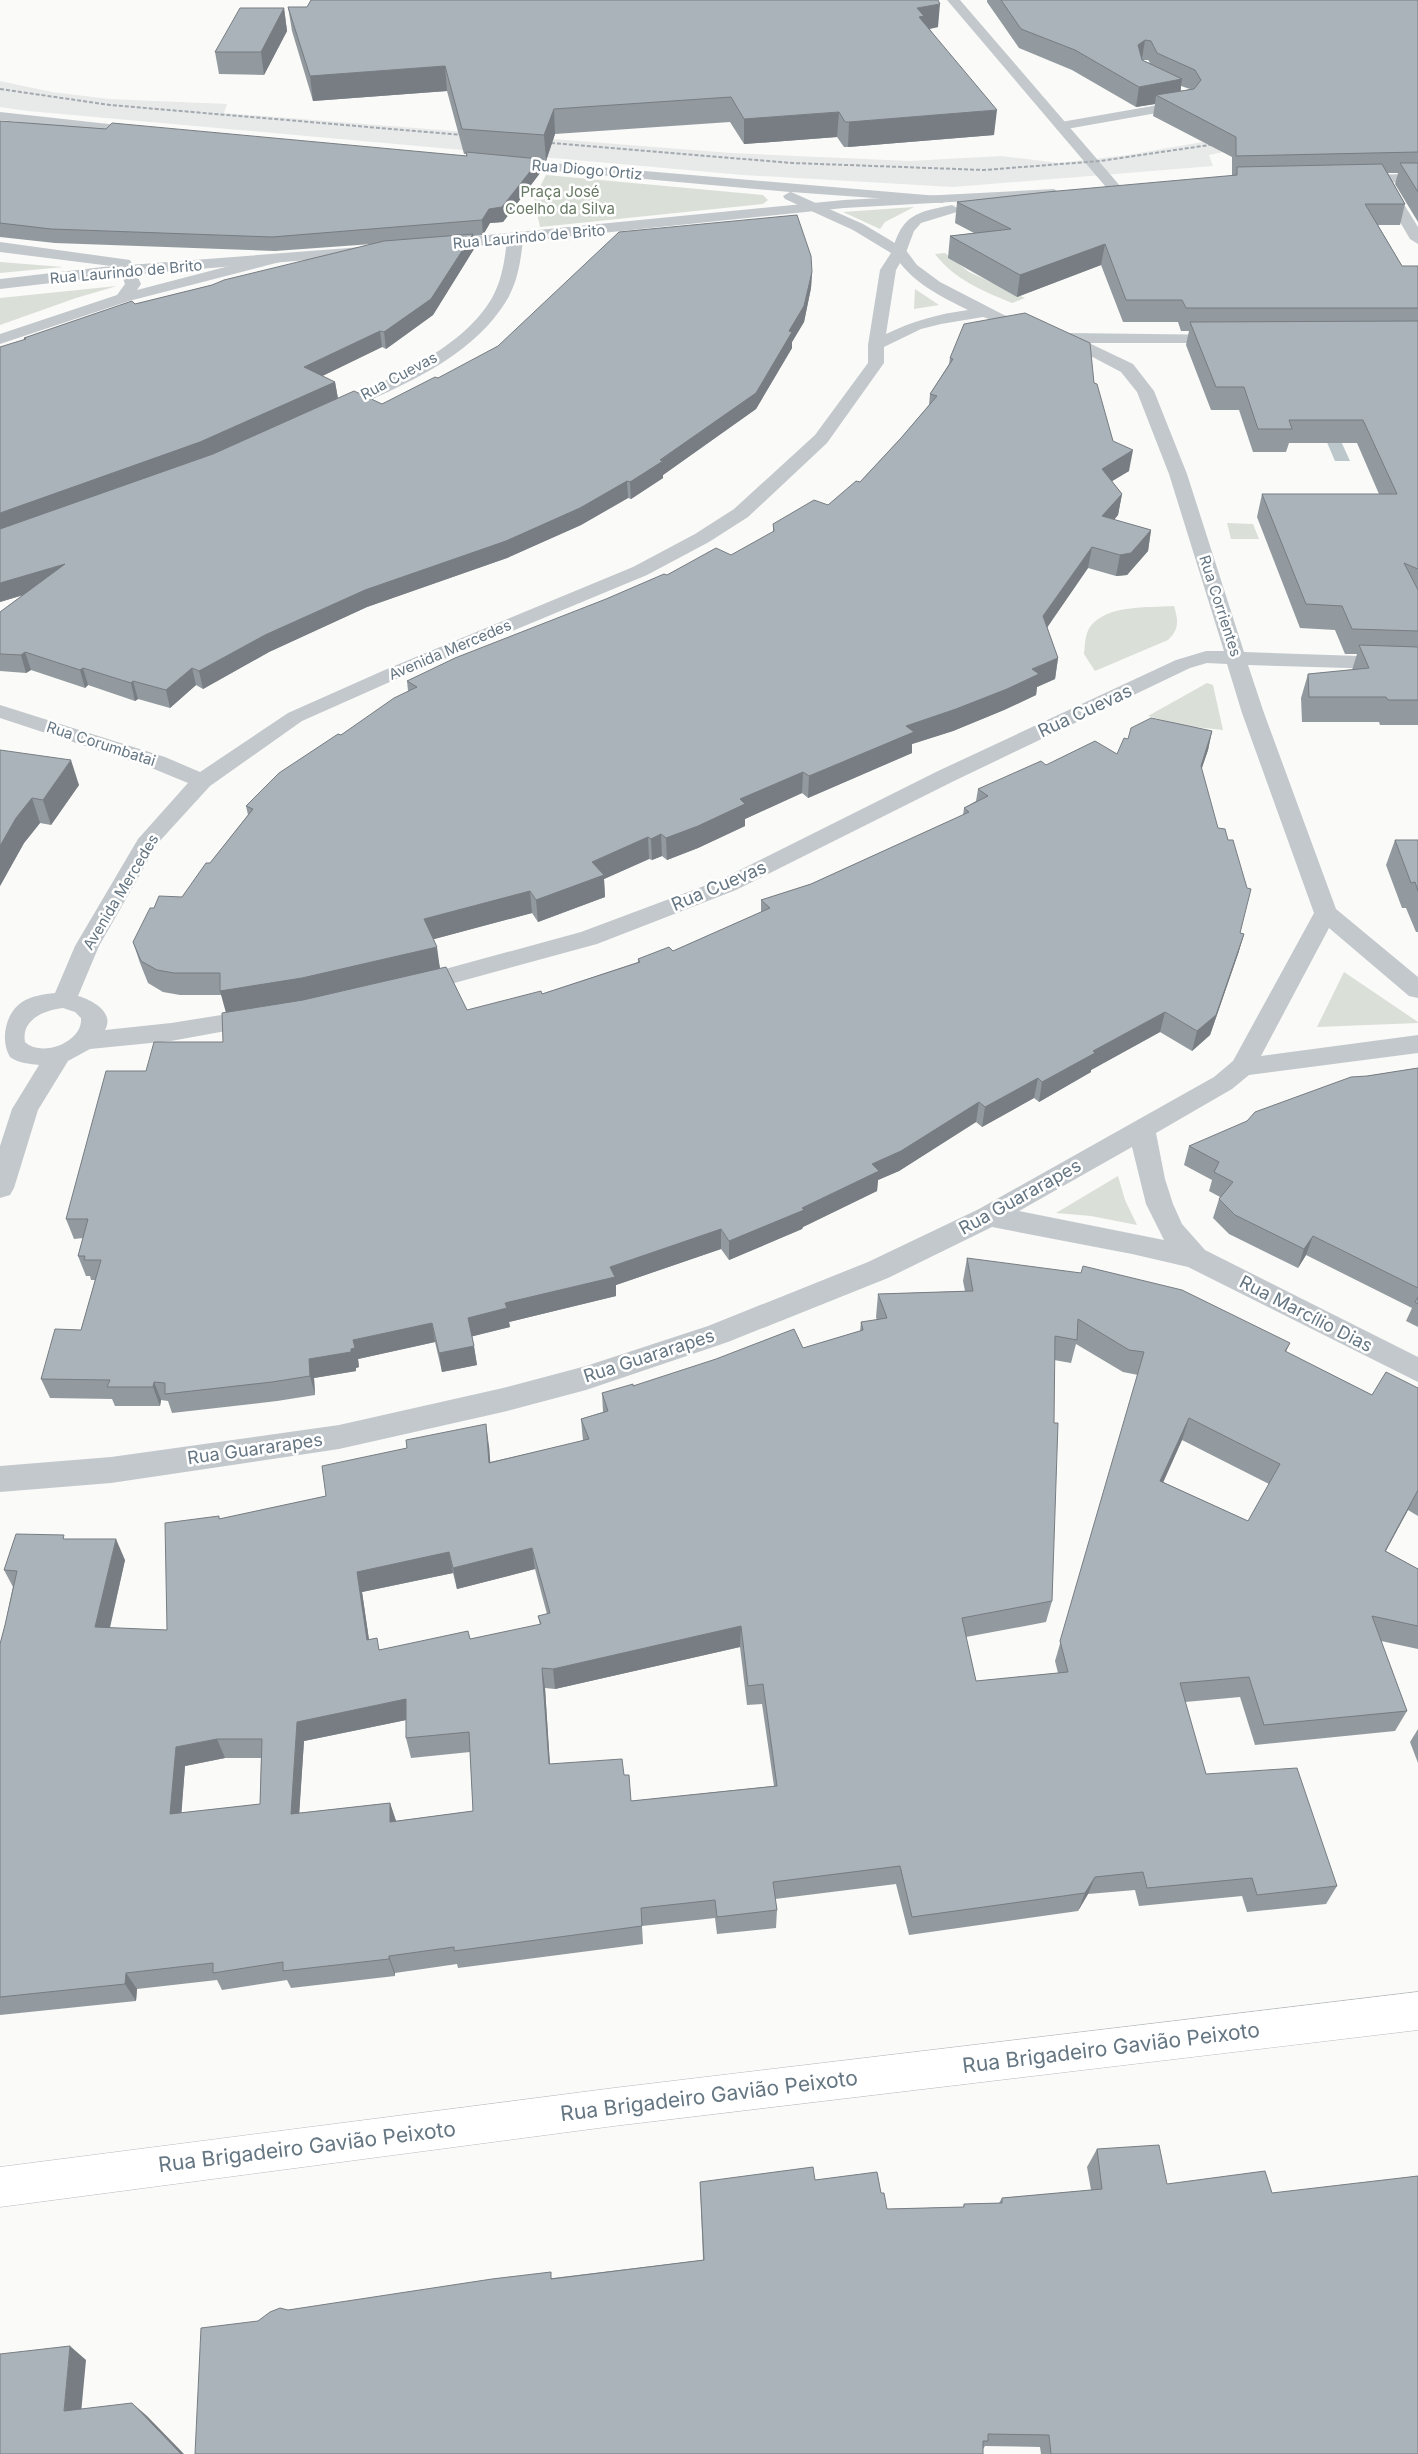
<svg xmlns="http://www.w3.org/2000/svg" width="1418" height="2454" font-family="Inter,sans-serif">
<rect width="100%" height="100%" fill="#fafaf8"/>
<polygon fill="#e8e9e9" points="0,81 52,92 109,99 227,104 224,113 731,153 910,161 1001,156 1059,163 1128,155 1208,141 1418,93 1252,146 1209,155 1213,166 953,187 743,175 28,111 0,107"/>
<g fill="#dadfd7">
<polygon points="546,175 763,195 768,200 763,204 540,227 534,198"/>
<polygon points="914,207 885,222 880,229 843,212"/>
<path d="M945 253 969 272 1025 298 1012 303C983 291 955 280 935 254Z"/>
<polygon points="0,262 63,267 0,273"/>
<polygon points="117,286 76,298 0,325 0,298"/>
<polygon points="915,289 939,305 914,309"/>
<polygon points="1227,523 1253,524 1259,539 1231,539"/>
<path d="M1174 606C1178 620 1180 629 1168 640L1095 671 1084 654C1085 645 1085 634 1090 627 1107 604 1148 608 1174 606Z"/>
<polygon points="1207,683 1213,685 1223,730 1185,726 1148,716"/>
<polygon points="1344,972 1418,1022 1418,1023 1317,1027"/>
<polygon points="1118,1176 1125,1200 1137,1225 1091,1216 1056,1213"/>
</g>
<polygon fill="#bbc7cb" points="1316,417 1330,417 1350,461 1335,461"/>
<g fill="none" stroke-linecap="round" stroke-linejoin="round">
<defs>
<polygon id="primary" points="1418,1992 1418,2030 614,2126 0,2207 0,2167 614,2088"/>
</defs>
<use href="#primary" stroke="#b5babe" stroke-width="1"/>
<g fill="#c3c8cc" fill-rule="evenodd">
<polygon points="1188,97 1195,101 1190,107 1185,108 1061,130 1054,126 1061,122 1181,101"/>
<polygon points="0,112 145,128 152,132 145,136 0,120"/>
<path d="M504 159 938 196 943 197 945 200 943 203 791 192 863 224 905 249 917 265 940 282 1004 315 1067 333 1230 335 1232 338 1230 341 1224 343H1089L1133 364 1154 391 1187 474 1244 652 1418 658V670L1248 665 1264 713 1336 909 1418 977V998L1409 996 1329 928 1261 1056 1418 1035V1053L1249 1075 1232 1089 1156 1133 1165 1179 1173 1204 1182 1224 1205 1250 1418 1357V1382L1188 1267 1132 1254 992 1227 888 1278 728 1342 586 1390 503 1412 339 1449 111 1483 0 1492V1466L111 1457 339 1425 503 1388 586 1366 708 1326 868 1262 979 1209 1214 1077 1233 1061 1314 913 1242 713 1227 664 1207 663 1190 668 954 781 736 890 597 944 414 994 405 992 402 986 405 980 581 932 720 880 938 771 1176 660 1206 651H1224L1169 474 1137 392 1121 372 1066 343 983 317 941 324 921 329 884 347V363L827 443 748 517 709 542 647 575 401 677 302 721 210 786 158 843 99 946 78 996C92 1000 115 1012 105 1030L171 1023 259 1009 268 1011 271 1017 268 1023 259 1025 171 1041 90 1049 68 1061 38 1110 14 1188 10 1195 0 1198V1146L12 1109 39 1065C30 1064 18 1063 10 1057 0 1041 5 1013 22 1002 31 996 44 994 55 993L75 946 138 839 188 783 149 767 0 718V705L165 757 200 772 288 713 387 669 633 567 695 534 734 509 815 435 868 363V345L880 270 891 253 853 230 785 199 783 196 790 192 499 166 497 163ZM900 263C917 285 944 298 968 310 938 314 913 321 886 334L896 270ZM63 1008 75 1012 81 1018C83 1042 42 1058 25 1042 21 1019 45 1010 63 1008ZM1132 1147 1146 1204 1164 1240 1019 1211Z"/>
<polygon points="1384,179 1389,180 1418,227 1418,244 1410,239 1377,183"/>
<path d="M515 234 523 239C521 259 518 280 508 298 472 360 397 387 336 416H324L321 412 324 408C379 383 460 353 492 298 502 280 505 259 507 239Z"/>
<polygon points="0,242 130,260 141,284 137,290 275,254 283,259 280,262 129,301 0,344 0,334 117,295 125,284 119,267 0,252"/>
</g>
<g fill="#c3c8cc" fill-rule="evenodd">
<polygon points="947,0 960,0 1121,187 1123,190 1121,193 1111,193"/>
<polygon points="1418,174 1418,182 1352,183 1345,179 1352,175"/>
<polygon points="1054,189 1061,193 1059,196 844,208 437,250 429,245 437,240 844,200"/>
<path d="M952 205 959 209 957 212 921 223 914 231 905 255H895L892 252C902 214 917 212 952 205Z"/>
<polygon points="362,247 370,252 367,255 103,277 0,289 0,279 103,267"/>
</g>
<use href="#primary" fill="#fff" fill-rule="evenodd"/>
<g stroke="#a2aab0" stroke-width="2" stroke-dasharray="4 2" stroke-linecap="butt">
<polyline points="0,89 110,105 474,136"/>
<polyline points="539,142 792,163 984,170 1100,161 1223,143"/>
</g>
</g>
<g fill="#929a9f" fill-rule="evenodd">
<path d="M987 0H1418V222L1395 184 1398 173H1388L1405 204 1400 225H1378L1402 266H1418V725H1380L1379 722H1302L1301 698 1308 674 1352 670 1357 654H1345L1335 630 1300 628 1257 517 1262 494H1379L1357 443H1289L1286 452H1253L1239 410H1211L1186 345 1189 331H1181L1178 322H1123L1101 265 1017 297 948 258 950 236 974 233 955 223 957 202 1232 176V157L1153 116 1155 104 1136 107 1072 70 1019 48 987 2ZM1142 60H1148L1150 63ZM1181 86 1190 89 1181 91Z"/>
<polygon points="288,7 938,27 930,29 994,135 848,147 844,147 837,137 744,144 730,122 555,134 546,161 540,160 540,173 503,222 490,223 483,235 473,236 474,249 433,315 386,349 382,347 322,376 335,382 338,399 382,404 438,378 812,272 811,288 804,322 792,342 792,348 756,409 663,475 663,478 631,499 628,498 581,525 507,558 367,607 269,652 203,689 196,685 170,708 138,699 135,701 88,685 85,688 31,670 26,673 0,671 0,612 23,595 0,602 24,338 135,304 212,285 372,244 275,251 55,243 0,237 0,121 467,156 466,154 464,154 447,91 313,101 292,31"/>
<polygon points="284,8 287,31 264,75 219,74 215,52"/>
<polygon points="950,358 1094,383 1113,441 1129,471 1112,481 1122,494 1118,515 1114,520 1151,530 1148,551 1127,575 1116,576 1088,568 1047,627 1058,658 1055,679 1037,687 1036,695 1004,710 953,731 912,744 912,753 808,798 802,793 745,819 745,826 698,848 667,860 662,856 652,860 649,859 604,879 605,897 538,922 532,913 434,939 440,968 467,1010 542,994 638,962 638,959 673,951 761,912 761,900 811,884 963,815 964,808 976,801 978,789 1046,765 1117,754 1128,739 1212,731 1208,750 1201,769 1240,933 1244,934 1238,954 1210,1035 1192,1051 1160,1032 1091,1070 1091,1072 1039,1102 1034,1098 982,1127 976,1122 899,1171 878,1180 877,1191 803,1227 802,1229 729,1260 721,1249 616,1285 616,1296 509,1322 510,1327 472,1336 477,1365 442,1372 435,1342 358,1359 359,1367 356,1368 356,1371 314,1378 315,1395 277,1401 172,1413 168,1401 161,1400 160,1406 115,1406 112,1399 50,1398 41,1379 81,1330 95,1280 91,1280 90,1276 86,1276 78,1256 83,1238 74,1239 66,1219 146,1071 223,1042 237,1011 221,995 180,995 163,992 148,983 140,963 133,942 154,908 182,897 210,863 248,815 246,806 341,735 408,691 407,681 667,575 731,555 773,532 773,524 828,505 860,482 901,438 929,405 930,394 949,364"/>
<polygon points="0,750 79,785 51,825 40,823 24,843 0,886"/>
<polygon points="1395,840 1418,840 1418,932 1416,932 1406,908 1402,908 1386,865"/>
<polygon points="1418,1068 1418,1327 1406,1321 1412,1308 1306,1255 1298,1268 1229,1234 1213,1218 1219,1199 1220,1197 1209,1191 1212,1180 1184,1165 1189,1146 1367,1076"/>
<path d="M967 1258 1290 1343 1286 1352 1372 1395 1418 1388V1516L1408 1510 1386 1551 1418 1569V1649L1381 1641 1407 1711 1395 1731 1255 1745 1240 1697 1185 1702 1206 1774 1337 1886 1326 1904 1247 1912 1242 1896 1139 1906 1135 1890 1088 1894 1078 1911 909 1935 896 1884 775 1899 777 1910 776 1928 717 1934 715 1918 642 1926 643 1944 458 1968 457 1964 395 1973V1976L291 1988 287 1980 222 1990 217 1980 137 1989 136 2001 0 2015V1644L5 1625 13 1587 4 1570 65 1539 125 1560 110 1628 167 1630 220 1519 326 1496 489 1446 490 1462 583 1441 581 1419 603 1412 602 1393 803 1348 860 1331 861 1322 877 1320 876 1317 878 1294 965 1291 963 1281ZM1076 1344 1123 1372 1138 1375 1055 1661 1058 1673 976 1681 966 1637 1046 1622 1052 1601 1054 1360 1071 1363ZM1182 1440 1269 1484 1248 1521 1163 1482ZM535 1569 547 1614 538 1616 540 1625 470 1639 380 1650 369 1640 362 1592 453 1573 457 1589ZM740 1647 747 1705 762 1704 774 1786 631 1801 624 1775 550 1764 545 1688 555 1689ZM406 1720V1738L411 1758 470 1752 473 1811 396 1821 390 1803 299 1813 304 1741ZM225 1758H261L260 1804 181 1813 185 1766Z"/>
<polygon points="1418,1729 1418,1763 1410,1742"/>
<polygon points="1097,2149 1167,2184 1272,2193 1418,2454 1041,2454 1040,2447 985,2446 983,2449 258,2321 288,2310 553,2278 703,2260 700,2182 815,2180 881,2193 887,2209 963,2207 964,2204 999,2203 1002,2198 1091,2190 1087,2167"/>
</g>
<g fill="#777d82">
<polygon points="940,4 938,27 923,30 917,8"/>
<polygon points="284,8 287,31 264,75 261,52"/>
<polygon points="1145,40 1142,59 1138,45"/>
<polygon points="445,66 447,91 313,101 310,76"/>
<polygon points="1182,79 1179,99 1156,95 1155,104 1136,107 1139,87"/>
<polygon points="554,109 555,134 546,161 544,135"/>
<polygon points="997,110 994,135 848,147 849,122"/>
<polygon points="839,112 837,137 744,144 744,119"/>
<polygon points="540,159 540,173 503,222 490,223 483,235 482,220 489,209"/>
<polygon points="473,234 474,249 433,315 386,349 384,332"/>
<polygon points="1105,244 1101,265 1017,297 1020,275"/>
<polygon points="812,272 811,288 804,322 792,342 792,348 756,409 663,475 663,478 631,499 630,482 660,460 789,331"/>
<polygon points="380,331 382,347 306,384 304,367"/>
<polygon points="335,382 338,399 203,459 0,532 0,513"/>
<polygon points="1133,450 1129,471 1099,489 1102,469"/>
<polygon points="627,481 628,498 581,525 507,558 367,607 269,652 203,689 199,671 265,635 365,590"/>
<polygon points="1122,494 1118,515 1099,537 1102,516"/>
<polygon points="1151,530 1148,551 1127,575 1116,576 1120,555"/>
<polygon points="1092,547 1088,568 1040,638 1043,616"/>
<polygon points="65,564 70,581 0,602 0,583"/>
<polygon points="25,652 31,670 26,673 21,655"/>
<polygon points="1058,658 1055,679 1037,687 1036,695 1004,710 953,731 912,744 912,753 808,798 809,776 906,726"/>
<polygon points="83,668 88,685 85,688 80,670"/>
<polygon points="192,668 196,685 170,708 166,690"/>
<polygon points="133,681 138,699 135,701 131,683"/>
<polygon points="1212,731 1208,750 1196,786 1201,766"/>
<polygon points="71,760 79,785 51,825 43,800"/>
<polygon points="803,772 802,793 745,819 745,826 698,848 667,860 666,838 740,799"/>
<polygon points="32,798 40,823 24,843 0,886 0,846 16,818"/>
<polygon points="661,834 662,856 652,860 651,839"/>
<polygon points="648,837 649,859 604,879 605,897 538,922 536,900 592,862"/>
<polygon points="530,891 532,913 427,941 424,919"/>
<polygon points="1244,934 1238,954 1210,1035 1192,1051 1197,1031"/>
<polygon points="437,947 440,969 307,1000 226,1013 220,991"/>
<polygon points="1165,1012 1160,1032 1091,1070 1091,1072 1039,1102 1042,1082 1093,1051"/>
<polygon points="1038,1078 1034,1098 982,1127 985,1107"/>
<polygon points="979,1102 976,1122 899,1171 878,1180 877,1191 803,1227 802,1229 729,1260 729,1241 802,1208 872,1164"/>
<polygon points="721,1229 721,1249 616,1285 616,1296 509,1322 510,1327 470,1337 468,1318 505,1303"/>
<polygon points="1313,1236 1306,1255 1298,1268 1304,1249"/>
<polygon points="432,1323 435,1342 358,1359 359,1367 356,1368 356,1371 314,1378 315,1395 310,1376 309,1359 351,1349 353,1340"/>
<polygon points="474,1346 477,1365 442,1372 439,1353"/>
<polygon points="154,1382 161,1400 160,1406 153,1387"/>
<polygon points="1189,1418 1182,1440 1154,1503 1160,1481"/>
<polygon points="486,1424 489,1446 492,1484 489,1463"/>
<polygon points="1418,1490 1408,1510 1374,1572 1385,1551"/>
<polygon points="116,1539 125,1560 105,1648 95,1627"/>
<polygon points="532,1548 535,1569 457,1589 453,1568"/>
<polygon points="449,1552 453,1573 362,1592 372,1660 367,1640 357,1572"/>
<polygon points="741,1626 740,1647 555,1689 553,1669"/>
<polygon points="542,1668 545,1688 551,1783 549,1764"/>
<polygon points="406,1699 411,1719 304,1741 298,1833 291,1814 297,1722"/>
<polygon points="217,1739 225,1758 185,1766 180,1833 170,1814 176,1747"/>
<polygon points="390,1803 396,1821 390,1822"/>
<polygon points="1095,1877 1088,1894 1078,1911 1085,1893"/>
<polygon points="389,1956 395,1973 395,1976 389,1959"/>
<polygon points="126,1973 137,1989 136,2001 125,1984"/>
<polygon points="70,2346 86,2360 80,2424 64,2411"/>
<polygon points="132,2403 147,2416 184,2454 181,2454"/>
</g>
<g fill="#aab3b9" stroke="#777d82" fill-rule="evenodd">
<polygon points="311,0 938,0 940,4 917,8 924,16 919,17 997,110 849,122 845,122 839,112 744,119 731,97 554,109 544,135 462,129 445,66 310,76 288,7 307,7"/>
<polygon points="1001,0 1418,0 1418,152 1236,156 1236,137 1156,95 1194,89 1201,80 1195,70 1157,53 1151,41 1145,40 1138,45 1142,60 1182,79 1139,87 1075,50 1021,29"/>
<polygon points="240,8 284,8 261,52 215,52"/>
<polygon points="0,121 106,129 112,123 467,156 466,152 540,159 502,207 489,209 482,220 272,237 51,229 0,223"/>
<polygon points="1400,163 1418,163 1418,192"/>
<polygon points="1382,164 1405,204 1365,204 1402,266 1418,266 1418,308 1186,308 1182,300 1126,300 1105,244 1020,275 950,236 1011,229 957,202 1047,192 1237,175 1237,167"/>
<polygon points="797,215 811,256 812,272 804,306 789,331 792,332 756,393 660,460 663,461 630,482 627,481 580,508 506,541 365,590 265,635 199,671 192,668 166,690 133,681 131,683 83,668 80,670 25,652 21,655 0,654 0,612 65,564 0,583 0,529 213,454 354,391 382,404 435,377 438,378 498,346 619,232"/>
<polygon points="473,234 431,299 384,332 380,331 304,367 335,382 200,442 0,513 0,347 26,339 24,338 132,301 135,304 212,285 224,280 384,241"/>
<polygon points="1025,313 1090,343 1094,383 1097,384 1113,441 1133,450 1102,469 1122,494 1102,516 1151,530 1131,553 1120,555 1092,547 1043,616 1058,658 1032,669 1039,674 1007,689 956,709 906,726 914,732 809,776 803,772 740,799 745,804 698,826 666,838 661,834 651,839 648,837 592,862 604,875 536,900 530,891 424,919 437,947 302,978 220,991 220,973 174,973 157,970 141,961 133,942 150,908 154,908 159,896 182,897 206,863 210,863 253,809 246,806 279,773 338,734 341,735 394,698 417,687 407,681 455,658 606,599 664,574 667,575 716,548 731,555 774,531 773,524 814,500 828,505 856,481 860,482 901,438 937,396 930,394 953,359 950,358 964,324"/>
<polygon points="1418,321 1418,569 1404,563 1418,590 1418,631 1352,629 1342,606 1306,604 1262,494 1397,494 1363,420 1289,420 1292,429 1258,429 1244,387 1216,387 1190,322"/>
<polygon points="1359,645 1418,647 1418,700 1388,700 1386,697 1309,697 1308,674 1369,668"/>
<polygon points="1151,718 1212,731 1201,766 1218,828 1225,829 1228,840 1233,840 1247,888 1251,889 1240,933 1244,934 1216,1015 1197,1031 1165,1012 1093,1051 1095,1053 1042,1082 1038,1078 985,1107 979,1102 901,1151 872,1164 879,1171 802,1208 804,1210 729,1241 721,1229 610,1267 615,1277 505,1303 507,1308 468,1318 474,1346 439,1353 432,1323 353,1340 355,1348 351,1349 351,1352 309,1359 310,1376 272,1382 165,1394 165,1383 154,1382 153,1387 107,1387 110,1380 41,1379 55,1329 81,1330 101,1260 84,1260 85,1256 78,1256 88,1219 66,1219 106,1071 146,1071 154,1042 223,1042 222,1013 303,1000 446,967 467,1010 541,991 542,994 640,962 638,959 669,947 673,951 770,908 761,900 811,884 969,812 964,808 988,796 978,789 1041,761 1046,765 1095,741 1117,754 1124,738 1128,739 1131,728"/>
<polygon points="0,750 71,760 43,800 32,798 16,818 0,846"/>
<polygon points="1395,840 1418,840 1418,891 1415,882 1411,883"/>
<polygon points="1418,1068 1418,1288 1313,1236 1304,1249 1235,1215 1219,1199 1233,1182 1214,1172 1219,1162 1189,1146 1247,1121 1255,1112 1351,1077 1367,1076"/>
<path d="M967 1258 1081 1273 1083 1266 1182 1290 1290 1343 1285 1351 1372 1395 1386 1372 1418 1388V1490L1385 1551 1418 1569V1626L1372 1616 1407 1711 1264 1725 1249 1677 1180 1683 1206 1774 1297 1768 1337 1886 1257 1895 1252 1878 1147 1888 1143 1872 1095 1877 1085 1893 912 1917 900 1866 773 1882 777 1910 717 1917 715 1900 641 1908 642 1926 454 1951V1947L389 1956V1959L283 1971V1962L213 1973V1963L126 1973 125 1984 0 1997V1644L5 1625 17 1571 4 1570 16 1534 64 1535 63 1539H116L95 1627 167 1630 165 1523 219 1516V1519L326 1496 322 1466 407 1448 406 1440 486 1424 489 1463 589 1439 581 1419 608 1411 602 1393 633 1384V1386L716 1359 794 1329 803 1348 863 1330 861 1322 887 1318 878 1294 973 1291ZM1078 1319 1129 1350 1144 1352 1060 1641 1068 1672 976 1681 962 1618 1052 1601 1058 1423H1054L1055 1336 1077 1340ZM1189 1418 1280 1464 1248 1521 1160 1481ZM532 1548 550 1613 538 1616 541 1624 470 1639 468 1631 379 1650 377 1638 367 1640 357 1572 449 1552 453 1568ZM741 1626 748 1686 763 1684 777 1786 631 1801 629 1775H624L622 1759 549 1764 542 1668 553 1669ZM406 1699V1738L469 1732 473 1811 390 1822V1803L291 1814 297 1722ZM217 1739H262L260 1804 170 1814 176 1747Z"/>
<polygon points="1418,1297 1418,1304 1415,1302"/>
<polygon points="1159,2145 1167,2184 1265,2171 1272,2193 1418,2176 1418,2454 1051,2454 1049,2435 988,2434 988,2441 983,2441 983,2454 195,2454 201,2328 258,2321 270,2312 280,2308 288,2310 492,2279 551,2272 551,2279 704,2260 700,2182 813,2167 815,2180 877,2172 881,2193 884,2193 887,2209 964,2207 964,2204 1002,2203 1002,2198 1102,2189 1097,2149"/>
<polygon points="70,2346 64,2411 132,2403 181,2454 0,2454 0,2354"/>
</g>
<g text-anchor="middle" stroke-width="5" stroke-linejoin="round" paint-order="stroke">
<g font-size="15" fill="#657683" stroke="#fff">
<text transform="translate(587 170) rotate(5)" y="5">Rua Diogo Ortiz</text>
<text transform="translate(529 237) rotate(-5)" y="5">Rua Laurindo de Brito</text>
<text transform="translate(126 272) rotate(-5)" y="5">Rua Laurindo de Brito</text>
<text transform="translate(399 376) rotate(-28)" y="5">Rua Cuevas</text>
<text transform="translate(1220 606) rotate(72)" y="5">Rua Corrientes</text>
<text transform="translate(450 650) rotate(-23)" y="5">Avenida Mercedes</text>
<text transform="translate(101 744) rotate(18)" y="5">Rua Corumbatai</text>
<text transform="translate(121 892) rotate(-59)" y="5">Avenida Mercedes</text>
</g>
<g font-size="15" fill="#687a64" stroke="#fff">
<text x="560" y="197">Praça José<tspan x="560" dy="17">Coelho da Silva</tspan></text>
</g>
<g font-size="18" fill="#657683" stroke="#fff">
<text transform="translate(1085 711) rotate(-25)" y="6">Rua Cuevas</text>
<text transform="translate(719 886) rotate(-23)" y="6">Rua Cuevas</text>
<text transform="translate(1020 1197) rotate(-29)" y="6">Rua Guararapes</text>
<text transform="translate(1306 1314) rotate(27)" y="6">Rua Marcílio Dias</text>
<text transform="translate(649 1356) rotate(-18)" y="6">Rua Guararapes</text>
<text transform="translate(255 1449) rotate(-8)" y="6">Rua Guararapes</text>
</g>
<g font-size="21" fill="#657683" stroke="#fff">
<text transform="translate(1111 2048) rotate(-7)" y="7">Rua Brigadeiro Gavião Peixoto</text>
<text transform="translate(709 2096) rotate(-7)" y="7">Rua Brigadeiro Gavião Peixoto</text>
<text transform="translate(307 2147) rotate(-7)" y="7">Rua Brigadeiro Gavião Peixoto</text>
</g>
</g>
</svg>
